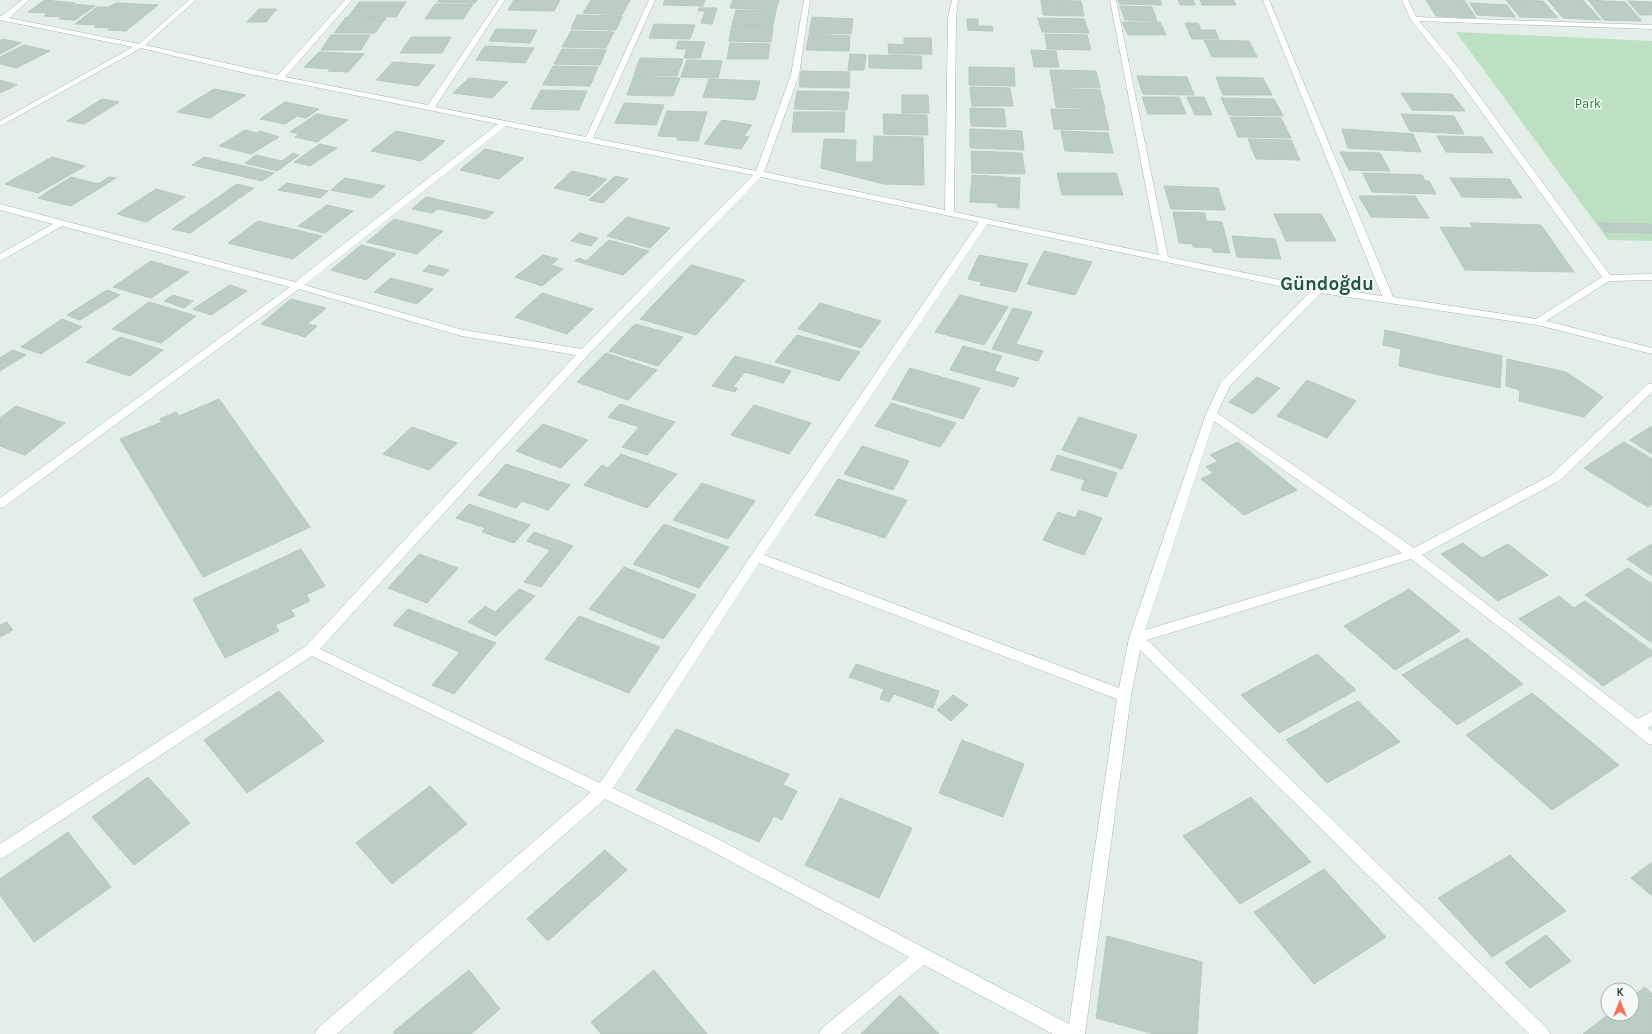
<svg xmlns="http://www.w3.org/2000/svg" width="1652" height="1034" font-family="Karla,sans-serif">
<rect width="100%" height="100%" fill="#e4eee9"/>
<polygon fill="#bce1c2" points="1456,32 1652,41 1652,241 1608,240"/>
<g fill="#bccdc4" stroke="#b6c9bf">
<polygon points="45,0 75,3 73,4 95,6 75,20 59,19 62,17 44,16 47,13 28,12"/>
<polygon points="439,0 477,0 475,3 437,2"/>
<polygon points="514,0 560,0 554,11 508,10"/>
<polygon points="591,0 630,0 622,15 583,13"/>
<polygon points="665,0 705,0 703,6 663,5"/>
<polygon points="733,0 779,0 776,10 730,8"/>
<polygon points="1041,0 1081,1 1084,16 1043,15"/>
<polygon points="1118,0 1160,0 1162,5 1120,4"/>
<polygon points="1178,0 1193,0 1195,5 1180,5"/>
<polygon points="1200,0 1233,0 1236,5 1202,5"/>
<polygon points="1426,0 1464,0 1476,18 1436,16"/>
<polygon points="1506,0 1543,1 1558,18 1520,17"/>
<polygon points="1548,0 1583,0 1601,20 1563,18"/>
<polygon points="1588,0 1625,2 1642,21 1604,20"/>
<polygon points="1628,1 1652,2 1652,15 1640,15"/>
<polygon points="359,2 406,2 396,17 349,16"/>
<polygon points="116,3 158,5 126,31 108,30 111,28 94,27 97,25 75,24 97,7 109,7"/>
<polygon points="1470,3 1507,5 1515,17 1477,15"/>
<polygon points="435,4 473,4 463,19 425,19"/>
<polygon points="1120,6 1152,7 1157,21 1125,20"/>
<polygon points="699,8 717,8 712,24 701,23 705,11 698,11"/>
<polygon points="259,9 277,9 266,22 247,22"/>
<polygon points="736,10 776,11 773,25 732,24"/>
<polygon points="577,15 622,16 616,30 571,29"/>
<polygon points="346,17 386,18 375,33 334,33"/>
<polygon points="812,17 853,19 851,34 809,33"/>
<polygon points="1038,18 1084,19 1089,33 1042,32"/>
<polygon points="967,19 978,19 978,26 992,26 993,31 968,30"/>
<polygon points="1122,22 1160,22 1166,35 1128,35"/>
<polygon points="1185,23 1198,23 1201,30 1215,30 1219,39 1192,39"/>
<polygon points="654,24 695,25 690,39 649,38"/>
<polygon points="732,25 773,26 771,42 729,41"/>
<polygon points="496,29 537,30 530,43 489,41"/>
<polygon points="571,31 614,32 606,48 562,47"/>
<polygon points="809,34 850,36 849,51 806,50"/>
<polygon points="1045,34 1087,35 1091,50 1047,49"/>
<polygon points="331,35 370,35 361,50 321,50"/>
<polygon points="411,37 451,37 442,53 400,53"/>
<polygon points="904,38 931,38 932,54 889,54 888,44 904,45"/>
<polygon points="3,39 21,43 0,54 0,41"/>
<polygon points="1204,40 1249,41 1257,57 1212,57"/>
<polygon points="678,41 705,42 700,58 684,58 687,49 676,49"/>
<polygon points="730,43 770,44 768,59 727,59"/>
<polygon points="24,45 50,51 16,68 0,64 0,57"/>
<polygon points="485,46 534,48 525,63 476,60"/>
<polygon points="562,49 606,50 600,65 554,64"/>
<polygon points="1031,50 1056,51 1059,67 1034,67"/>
<polygon points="319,52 364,54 348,72 328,71 330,69 304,67"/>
<polygon points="850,54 866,55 864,70 848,70"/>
<polygon points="869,55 921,56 922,69 869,68"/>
<polygon points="640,58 683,59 677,76 634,75"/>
<polygon points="687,60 722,61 718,78 681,77"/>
<polygon points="393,62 435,65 418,86 376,80"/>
<polygon points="553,66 598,67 590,86 543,85"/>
<polygon points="969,67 1014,68 1015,86 969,85"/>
<polygon points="1050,70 1096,71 1100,88 1053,87"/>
<polygon points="801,71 850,72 849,88 799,87"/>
<polygon points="634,76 680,78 673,96 627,95"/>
<polygon points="1137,76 1187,77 1194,95 1143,94"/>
<polygon points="1216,77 1263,78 1272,95 1223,95"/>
<polygon points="469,78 508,82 492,98 453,93"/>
<polygon points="709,79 760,81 755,100 703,97"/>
<polygon points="0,80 17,85 0,93"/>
<polygon points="970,87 1010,88 1013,106 972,106"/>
<polygon points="1053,88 1100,90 1105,109 1056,107"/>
<polygon points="214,89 246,95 210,118 177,112"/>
<polygon points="541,90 587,91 579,110 531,109"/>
<polygon points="797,91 849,92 847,110 794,109"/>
<polygon points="1401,93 1452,94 1465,111 1412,110"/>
<polygon points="902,95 928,95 929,113 902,113"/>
<polygon points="1142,97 1179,97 1186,114 1148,114"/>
<polygon points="1187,97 1204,97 1212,115 1195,115"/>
<polygon points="1221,98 1274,99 1283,116 1229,115"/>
<polygon points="102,99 119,102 84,124 67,121"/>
<polygon points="285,102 319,109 306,118 297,116 285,124 260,119"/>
<polygon points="624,103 664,105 656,125 615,123"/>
<polygon points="970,108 1004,109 1006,127 971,126"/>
<polygon points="1051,109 1104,110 1109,130 1054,129"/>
<polygon points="667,111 707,112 698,141 677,140 678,137 658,136"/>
<polygon points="794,112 845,112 844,132 792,132"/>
<polygon points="317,114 348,120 317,142 295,137 299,134 290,132"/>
<polygon points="883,114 927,115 928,135 884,134"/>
<polygon points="1401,114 1454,116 1464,134 1410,131"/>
<polygon points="1230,117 1281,118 1291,138 1238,137"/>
<polygon points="722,120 752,125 744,136 749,137 741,149 704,144"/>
<polygon points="970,129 1022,131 1024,150 970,148"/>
<polygon points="1342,129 1413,134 1421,152 1348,148"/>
<polygon points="245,130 257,133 260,131 279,137 251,154 219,146"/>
<polygon points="396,131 445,141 421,161 371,151"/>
<polygon points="1061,131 1108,133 1113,153 1065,151"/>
<polygon points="874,136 923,137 924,185 884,184 821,168 824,139 856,140 855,162 873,162"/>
<polygon points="1437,136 1482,137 1493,153 1446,152"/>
<polygon points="1248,139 1291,140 1300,160 1256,159"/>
<polygon points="320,144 337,148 310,166 294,162"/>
<polygon points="485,149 524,158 499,179 460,170"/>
<polygon points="971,151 1022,153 1025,174 972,173"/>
<polygon points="1340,152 1380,153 1390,171 1349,170"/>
<polygon points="293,153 299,155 277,171 245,163 256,155 282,161"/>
<polygon points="52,157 85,166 38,193 5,184"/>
<polygon points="204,157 274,173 262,181 192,165"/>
<polygon points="572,171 607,179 589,196 554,188"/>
<polygon points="1057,173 1116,173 1123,195 1062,195"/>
<polygon points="1363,173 1422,175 1425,181 1429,181 1436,194 1372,192"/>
<polygon points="972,175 1020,178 1019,208 998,207 997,203 970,202"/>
<polygon points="615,176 628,179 603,203 589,200"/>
<polygon points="71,177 98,184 109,177 116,178 71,206 38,198"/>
<polygon points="345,178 385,186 371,198 331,190"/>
<polygon points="1450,178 1509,179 1522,198 1462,197"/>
<polygon points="287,183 328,191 320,198 278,190"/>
<polygon points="237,184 254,188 190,233 172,229"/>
<polygon points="1164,186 1218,188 1225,210 1171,209"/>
<polygon points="156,189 185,197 146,222 117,214"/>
<polygon points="1359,196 1415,196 1429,218 1371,217"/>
<polygon points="426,197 494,212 486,219 438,209 432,213 412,209"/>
<polygon points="327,205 353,211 325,233 298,226"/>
<polygon points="1173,212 1205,213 1206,221 1222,222 1230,253 1213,252 1212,248 1193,247 1193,244 1179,243"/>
<polygon points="1274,214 1321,214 1336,241 1286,241"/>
<polygon points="627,217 670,228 650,248 607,236"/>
<polygon points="394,219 443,231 417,254 367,242"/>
<polygon points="258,221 322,236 293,259 228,243"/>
<polygon points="1470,223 1541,225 1574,272 1465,270 1440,227 1473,228"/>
<polygon points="1599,223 1651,224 1652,233 1606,232"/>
<polygon points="579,233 598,238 591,246 571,241"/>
<polygon points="1232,236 1275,239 1281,259 1237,257"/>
<polygon points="609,240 649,251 623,275 575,261 579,258 586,261"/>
<polygon points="361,245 396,254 366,280 331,270"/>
<polygon points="1044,251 1092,262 1075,295 1027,284"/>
<polygon points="543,255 558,259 551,265 563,269 542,286 515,277"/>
<polygon points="979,255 1028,264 1016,292 980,285 982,282 968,279"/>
<polygon points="151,261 189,272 151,298 113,287"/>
<polygon points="429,265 449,270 443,276 423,271"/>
<polygon points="691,265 745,280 696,335 640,319"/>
<polygon points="391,278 433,289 417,304 374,292"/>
<polygon points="230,285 247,291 211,315 193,309"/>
<polygon points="107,290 120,295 80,320 67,315"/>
<polygon points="542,293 593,309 567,334 515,317"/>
<polygon points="173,295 193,301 184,308 164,301"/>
<polygon points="960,295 1008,307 984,345 935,332"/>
<polygon points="291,299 326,308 307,324 317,326 305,337 261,324"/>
<polygon points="149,302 196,316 161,343 112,329"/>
<polygon points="820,303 881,321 861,348 798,329"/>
<polygon points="1013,308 1032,312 1016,344 1043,351 1038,361 992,349"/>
<polygon points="62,319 82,327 41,354 21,347"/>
<polygon points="635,324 683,337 658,366 609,351"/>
<polygon points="1385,330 1502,356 1500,388 1399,366 1401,349 1383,345"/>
<polygon points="797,335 860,352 839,381 775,362"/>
<polygon points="120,337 163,350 130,376 86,362"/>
<polygon points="963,346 1002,356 994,371 1019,378 1014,387 950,370"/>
<polygon points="13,350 26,355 0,371 0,358"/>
<polygon points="606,353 657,370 628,400 577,382"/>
<polygon points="735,356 791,371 783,383 745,372 733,387 737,388 735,392 712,386"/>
<polygon points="1507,359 1566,372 1603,397 1584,417 1519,401 1520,390 1506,386"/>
<polygon points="910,368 980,388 963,419 892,399"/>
<polygon points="1257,377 1280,388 1253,414 1229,402"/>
<polygon points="1307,380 1356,401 1327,438 1277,416"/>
<polygon points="219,399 310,527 203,577 120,439 162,422 160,419 176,412 179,416"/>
<polygon points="891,403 956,423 940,447 875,426"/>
<polygon points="620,404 675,422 647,455 622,447 639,427 608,417"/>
<polygon points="754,405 811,423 789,454 731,435"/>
<polygon points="16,406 65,423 25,455 0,446 0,418"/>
<polygon points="1079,417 1137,435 1122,469 1062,450"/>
<polygon points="543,424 588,440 561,468 516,451"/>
<polygon points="1652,426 1652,454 1630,440"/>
<polygon points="412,427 457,443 429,470 383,454"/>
<polygon points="1238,442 1297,490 1244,515 1201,479 1213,473 1206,467 1218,461 1210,455"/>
<polygon points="1624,442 1652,459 1652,504 1648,507 1584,468"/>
<polygon points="862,446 909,461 893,490 844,474"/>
<polygon points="621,454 677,474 647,508 584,485 602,465 608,468"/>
<polygon points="1057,455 1117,473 1107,497 1081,490 1085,480 1051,470"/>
<polygon points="506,464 570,485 548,510 522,501 516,508 478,495"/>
<polygon points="838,479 907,500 885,538 815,515"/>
<polygon points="702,483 755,501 728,539 673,520"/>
<polygon points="469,504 530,525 514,543 482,532 485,528 456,518"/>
<polygon points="1079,510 1102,518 1084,555 1043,540 1058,512 1075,518"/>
<polygon points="664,524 729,547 699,588 633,564"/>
<polygon points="534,532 573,546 541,587 524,582 550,550 527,541"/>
<polygon points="1463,543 1482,558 1508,544 1548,575 1498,601 1441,554"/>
<polygon points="1652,544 1652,576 1627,559"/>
<polygon points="301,549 325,586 306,595 310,601 291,610 295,616 275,625 279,631 225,658 193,599"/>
<polygon points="419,554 458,568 427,603 388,588"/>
<polygon points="624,567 696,595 663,639 589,609"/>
<polygon points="1628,568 1652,584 1652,643 1585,595"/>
<polygon points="519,589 535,596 496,636 468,622 485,606 495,612"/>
<polygon points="1409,589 1460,631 1395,670 1344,626"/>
<polygon points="1559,596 1574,608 1585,601 1652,651 1652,655 1603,686 1519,619"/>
<polygon points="408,609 496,643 454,694 432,685 460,652 393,625"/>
<polygon points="579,616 660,647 629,693 545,659"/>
<polygon points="7,622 13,630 0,637 0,625"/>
<polygon points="1467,638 1523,684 1457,725 1402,675"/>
<polygon points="1317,654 1356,690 1279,733 1241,695"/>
<polygon points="856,664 939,691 933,708 894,694 889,702 880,699 884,689 849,677"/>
<polygon points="279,691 324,741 247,793 204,740"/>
<polygon points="1532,693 1619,765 1552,810 1466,735"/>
<polygon points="953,695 968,705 951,721 937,710"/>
<polygon points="1358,701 1400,742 1327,783 1286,740"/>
<polygon points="676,729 789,774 783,785 797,791 782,820 774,816 759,842 636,790"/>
<polygon points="962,740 1024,764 1003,817 939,793"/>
<polygon points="148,777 190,823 134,865 92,817"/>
<polygon points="430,786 467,824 392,884 356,843"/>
<polygon points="1251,797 1311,862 1240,904 1183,836"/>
<polygon points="840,798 912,828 879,898 805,865"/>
<polygon points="68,832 111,887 34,942 0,895 0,879"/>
<polygon points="605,850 627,870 548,941 527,919"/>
<polygon points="1510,855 1566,911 1492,957 1438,898"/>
<polygon points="1652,862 1652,896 1631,878"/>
<polygon points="1324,869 1386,937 1314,984 1254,912"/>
<polygon points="1546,935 1571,961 1530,988 1505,963"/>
<polygon points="1107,936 1202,962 1197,1034 1154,1034 1096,1018"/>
<polygon points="469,970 500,1009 471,1034 395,1034 393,1032"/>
<polygon points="654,970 707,1034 601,1034 591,1022"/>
<polygon points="1645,987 1652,994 1652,1034 1583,1034 1609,1014 1632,1014 1632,997"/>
<polygon points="900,995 939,1034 861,1034"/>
</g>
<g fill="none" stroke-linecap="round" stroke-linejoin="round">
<defs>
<path id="minor" d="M22 0H29L9 18 139 44 189 0H196L145 45 278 75 345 0H352L285 77 428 105 499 0H505L435 107 586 137 649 0H655L593 138 756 171 791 75 804 0H810L799 75 764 172 945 210 948 18 952 0H958L956 18 954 212 1159 255 1110 0H1116L1168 257 1289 282 1382 296 1263 0H1269L1393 297 1536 319 1602 277 1455 75 1411 20 1402 0H1408L1416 17 1652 25V29L1419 21 1461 71 1610 275 1652 274V280L1609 281 1546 321 1652 348V354L1538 325 1321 293 1230 386 1217 413 1414 548 1551 475 1648 384 1652 383V392L1559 481 1422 555 1638 719 1652 711V725L1648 728 1652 731V745L1647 743 1585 693 1411 559 1147 640 1547 1028 1550 1034H1529L1140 650 1131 696 1085 1034H1053L924 965 841 1034H819L822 1028 909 957 704 847 605 799 337 1034H315L318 1028 591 792 312 656 5 857 0 859V844L306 646 576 355 462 336 299 289 4 507 0 508V498L290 287 62 226 0 261V254L53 224 0 210V204L295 282 498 124 250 74 141 48 0 126V121L133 47 0 20V16H2ZM506 126 753 175 582 349 463 330 304 285ZM761 177 979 222 752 554 600 783 320 649 588 355ZM987 224 1289 288 1311 291 1221 382 1206 414 1129 638 1119 688 764 555ZM1214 421 1402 553 1145 630ZM759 563 1117 699 1069 1024 714 837 613 788Z"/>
</defs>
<use href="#minor" stroke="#a6b7b0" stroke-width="1"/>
<use href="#minor" fill="#fff" fill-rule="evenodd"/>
</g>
<g text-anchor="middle" stroke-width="3" stroke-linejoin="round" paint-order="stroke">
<g font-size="13" fill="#297c41" stroke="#f5faf7">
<text x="1588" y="108">Park</text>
</g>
<g font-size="19" font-weight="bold" fill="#1c5642" stroke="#f5faf7">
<text x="1327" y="290">Gündoğdu</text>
</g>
</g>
<g transform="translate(1620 1002)"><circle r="19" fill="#f5faf7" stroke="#a1b0aa"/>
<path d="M0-3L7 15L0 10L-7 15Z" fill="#fb6f56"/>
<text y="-6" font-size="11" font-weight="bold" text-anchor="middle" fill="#224236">K</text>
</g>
</svg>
